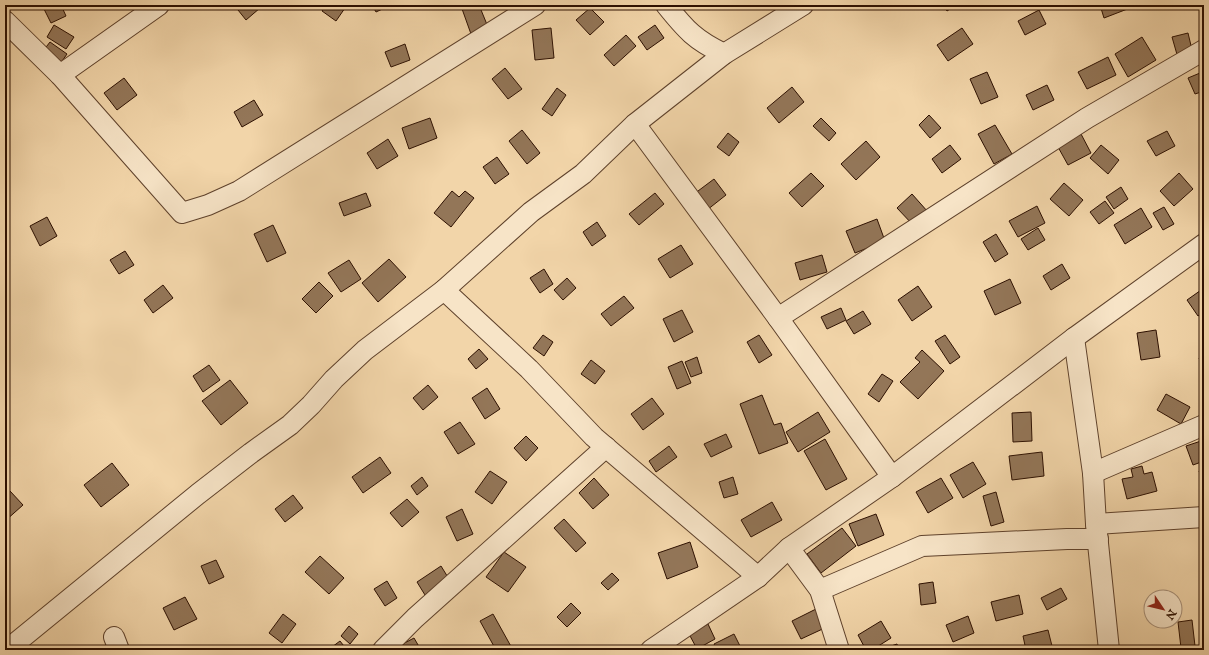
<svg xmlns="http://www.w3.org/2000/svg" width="1209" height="655" font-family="'IM FELL English',serif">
<rect width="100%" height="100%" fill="#f2d5a9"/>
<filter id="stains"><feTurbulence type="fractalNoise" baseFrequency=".005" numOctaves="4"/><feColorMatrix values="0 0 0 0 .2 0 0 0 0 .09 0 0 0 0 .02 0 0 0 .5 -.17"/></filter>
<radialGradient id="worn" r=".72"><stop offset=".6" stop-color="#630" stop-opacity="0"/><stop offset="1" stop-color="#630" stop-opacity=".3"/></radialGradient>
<g fill="#937658" stroke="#2d1001">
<polygon points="42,5 61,5 66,16 51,23"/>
<polygon points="244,5 258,5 260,8 246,20 238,10"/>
<polygon points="326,5 341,5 345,8 336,21 322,11"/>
<polygon points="372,5 391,5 376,12"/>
<polygon points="464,5 479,5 488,27 471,34 461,6"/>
<polygon points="943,5 956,5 947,11"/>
<polygon points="1100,5 1129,5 1130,8 1104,18"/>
<polygon points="590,8 604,22 590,35 576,20"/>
<polygon points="1039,10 1046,24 1025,35 1018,21"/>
<polygon points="54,25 74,37 66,49 47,37"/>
<polygon points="655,25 664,38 647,50 638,37"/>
<polygon points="551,28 554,58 535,60 532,30"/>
<polygon points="962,28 973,44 948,61 937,45"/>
<polygon points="1188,33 1193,54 1178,58 1172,37"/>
<polygon points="626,35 636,46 614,66 604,55"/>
<polygon points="1142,37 1156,60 1128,77 1115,54"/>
<polygon points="50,42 67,54 60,64 43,51"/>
<polygon points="405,44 410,60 391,67 385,52"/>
<polygon points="1108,57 1116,75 1087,89 1078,72"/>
<polygon points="505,68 522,89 508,99 492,79"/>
<polygon points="987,72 998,97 981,104 970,79"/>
<polygon points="1200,73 1204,82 1204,91 1195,94 1188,78"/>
<polygon points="124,78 137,95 117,110 104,93"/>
<polygon points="1047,85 1054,100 1033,110 1026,95"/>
<polygon points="792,87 804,102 779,123 767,108"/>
<polygon points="557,88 566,95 552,116 542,109"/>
<polygon points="254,100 263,115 242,127 234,112"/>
<polygon points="929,115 941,128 930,138 919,125"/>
<polygon points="430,118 437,138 409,149 402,128"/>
<polygon points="821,118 836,133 829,141 813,126"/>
<polygon points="995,125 1012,154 994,164 978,134"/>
<polygon points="522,130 540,153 527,164 509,141"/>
<polygon points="1167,131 1175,146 1156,156 1147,141"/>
<polygon points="728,133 739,142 729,156 717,147"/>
<polygon points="1081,134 1091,153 1068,165 1058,147"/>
<polygon points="388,139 398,156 377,169 367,153"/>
<polygon points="866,141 880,157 856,180 841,164"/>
<polygon points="950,145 961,159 942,173 932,159"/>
<polygon points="1101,145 1119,160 1108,174 1090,158"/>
<polygon points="497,157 509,174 495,184 483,167"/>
<polygon points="811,173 824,186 802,207 789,193"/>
<polygon points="1179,173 1193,189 1174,206 1160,191"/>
<polygon points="714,179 726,195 707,210 694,194"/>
<polygon points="1064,183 1083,200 1069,216 1050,199"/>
<polygon points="1121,187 1128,199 1114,209 1106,197"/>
<polygon points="452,191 459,197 465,191 474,198 451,227 434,213"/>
<polygon points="366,193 371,206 344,216 339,203"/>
<polygon points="655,193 664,204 639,225 629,214"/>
<polygon points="912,194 928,212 914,226 897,208"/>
<polygon points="1105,201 1114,213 1099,224 1090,212"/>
<polygon points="1037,206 1045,223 1018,237 1009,221"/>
<polygon points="1164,207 1174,224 1163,230 1153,213"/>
<polygon points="1141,208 1152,227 1125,244 1114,225"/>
<polygon points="47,217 57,236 40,246 30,226"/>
<polygon points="877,219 885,241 855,253 846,231"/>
<polygon points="597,222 606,236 592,246 583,232"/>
<polygon points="273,225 286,253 267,262 254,234"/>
<polygon points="1038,228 1045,240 1028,250 1021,239"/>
<polygon points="996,234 1008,254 995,262 983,242"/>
<polygon points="681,245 693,264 670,278 658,259"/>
<polygon points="125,251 134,265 119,274 110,260"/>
<polygon points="822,255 827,272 800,280 795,263"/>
<polygon points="389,259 406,277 378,302 362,283"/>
<polygon points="349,260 361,279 341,292 328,273"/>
<polygon points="1062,264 1070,278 1051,290 1043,276"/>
<polygon points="544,269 553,284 540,293 530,278"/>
<polygon points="567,278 576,288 563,300 554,290"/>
<polygon points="1010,279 1021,303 995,315 984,291"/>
<polygon points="319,282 333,296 316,313 302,299"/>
<polygon points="163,285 173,298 153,313 144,300"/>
<polygon points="918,286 932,307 912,321 898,300"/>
<polygon points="1204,288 1204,312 1198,316 1187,300"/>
<polygon points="624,296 634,308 611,326 601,314"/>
<polygon points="841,308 846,320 827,329 821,317"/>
<polygon points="682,310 693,332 674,342 663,319"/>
<polygon points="863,311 871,324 854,334 846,321"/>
<polygon points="1156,330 1160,357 1141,360 1137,333"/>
<polygon points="543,335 553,342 544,356 533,348"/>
<polygon points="759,335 772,355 759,363 747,342"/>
<polygon points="945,335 960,357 950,364 935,341"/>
<polygon points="479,349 488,359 476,369 468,359"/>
<polygon points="922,350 944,371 918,399 900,382 920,362 915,358"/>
<polygon points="1204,355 1204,369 1199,358"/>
<polygon points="697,357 702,373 691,377 685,362"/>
<polygon points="591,360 605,371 595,384 581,374"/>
<polygon points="682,361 691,383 677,389 668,367"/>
<polygon points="209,365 220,380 203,392 193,376"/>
<polygon points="882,374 893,381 879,402 868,394"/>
<polygon points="230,380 248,403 221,425 202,401"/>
<polygon points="428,385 438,397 423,410 413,398"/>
<polygon points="487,388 500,409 485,419 472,398"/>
<polygon points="1166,394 1190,407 1181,424 1157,410"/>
<polygon points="762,395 774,425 781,423 788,443 759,454 740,404"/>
<polygon points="652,398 664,414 643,430 631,414"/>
<polygon points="818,412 830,432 798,452 786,432"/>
<polygon points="1031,412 1032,441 1013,442 1012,413"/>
<polygon points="460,422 475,444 458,454 444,432"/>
<polygon points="726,434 732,447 711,457 704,444"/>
<polygon points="526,436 538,448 526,461 514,448"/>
<polygon points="825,439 847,479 826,490 804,451"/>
<polygon points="1204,440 1204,461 1193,465 1186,446"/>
<polygon points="669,446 677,457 656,472 649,461"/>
<polygon points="1042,452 1044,476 1012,480 1009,456"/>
<polygon points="380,457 391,473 363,493 352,477"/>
<polygon points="973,462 986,484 963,498 950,475"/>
<polygon points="112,463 129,485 101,507 84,485"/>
<polygon points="1142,466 1144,474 1152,472 1157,491 1127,499 1122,479 1133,477 1131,469"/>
<polygon points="1204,469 1204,485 1199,471"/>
<polygon points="490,471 507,482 492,504 475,492"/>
<polygon points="422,477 428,486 417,495 411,486"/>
<polygon points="733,477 738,494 724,498 719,482"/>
<polygon points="594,478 609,495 593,509 579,493"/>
<polygon points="941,478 953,498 928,513 916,492"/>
<polygon points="10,491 23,505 5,521 5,495"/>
<polygon points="996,492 1004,522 991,526 983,496"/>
<polygon points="293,495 303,508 285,522 275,509"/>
<polygon points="407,499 419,512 402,527 390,513"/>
<polygon points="772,502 782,520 751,537 741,520"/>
<polygon points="462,509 473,534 457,541 446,517"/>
<polygon points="876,514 884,535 858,546 849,524"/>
<polygon points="564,519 586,543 576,552 554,528"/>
<polygon points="842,528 856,546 821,573 807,554"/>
<polygon points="690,542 698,567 667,579 658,553"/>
<polygon points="504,552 526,567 508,592 486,577"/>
<polygon points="320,556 344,578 329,594 305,572"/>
<polygon points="216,560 224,577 209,584 201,566"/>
<polygon points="441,566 449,579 425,595 417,582"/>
<polygon points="612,573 619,580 608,590 601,583"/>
<polygon points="387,581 397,598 385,606 374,589"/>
<polygon points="933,582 936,603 921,605 919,584"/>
<polygon points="1061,588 1067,599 1047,610 1041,598"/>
<polygon points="1019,595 1023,614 996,621 991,602"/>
<polygon points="185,597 197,619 174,630 163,608"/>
<polygon points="571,603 581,613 567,627 557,617"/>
<polygon points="820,607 829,626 801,639 792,621"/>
<polygon points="283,614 296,624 282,643 269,633"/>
<polygon points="493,614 513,650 496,650 480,621"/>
<polygon points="968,616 974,633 953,642 946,625"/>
<polygon points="1192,620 1195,646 1181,648 1178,622"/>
<polygon points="881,621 891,638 872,650 866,650 858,635"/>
<polygon points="708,624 715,639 697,649 689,634"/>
<polygon points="349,626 358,634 350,644 341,636"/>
<polygon points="1048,630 1053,650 1026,650 1023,636"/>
<polygon points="734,634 742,650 717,650 714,644"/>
<polygon points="414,638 421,650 399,650 397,647"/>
<polygon points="340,641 347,650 328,650"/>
<polygon points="897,644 899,650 879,650"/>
</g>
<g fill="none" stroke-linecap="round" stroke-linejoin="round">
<defs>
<g id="street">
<path d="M666 5C686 30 695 40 724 54"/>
<polyline points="5,21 60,75 182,213 208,205 239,191 535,5"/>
<polyline points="60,75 159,5"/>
<polyline points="635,124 778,318 892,477"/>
<polyline points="444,290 529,369 594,437 758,577"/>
<polyline points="778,318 1087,118 1204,50"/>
<polyline points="1074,338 1093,473 1096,524 1109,650"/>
<polyline points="1093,473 1204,425"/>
<polyline points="1096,524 1204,517"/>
<polyline points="789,548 820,590 839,650"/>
<polyline points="820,590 922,546 1067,539 1098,539"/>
<polyline points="114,637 119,650"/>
<polyline points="7,650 198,494 251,453 290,425 311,405 334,379 365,350 444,290 531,212 583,174 635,124 724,54 803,5"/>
<polyline points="383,650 415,618 606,447"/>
<polyline points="651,650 758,577 789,548 892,477 1074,338 1204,244"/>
</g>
</defs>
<use href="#street" stroke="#5e412b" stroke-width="22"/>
<use href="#street" stroke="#f7e4c7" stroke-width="20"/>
</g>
<rect width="1209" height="655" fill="none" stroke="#f2d5a9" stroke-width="20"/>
<rect x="6" y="6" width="1197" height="643" fill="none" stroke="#2d1001" stroke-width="2"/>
<rect x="10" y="10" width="1189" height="635" fill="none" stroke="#2d1001"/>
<g transform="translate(1163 609) rotate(125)"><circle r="19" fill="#f7e4c7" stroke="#a68f78"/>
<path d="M0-3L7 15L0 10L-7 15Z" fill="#8f2418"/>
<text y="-6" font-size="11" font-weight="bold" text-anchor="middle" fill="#2d1001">N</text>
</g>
<rect width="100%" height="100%" filter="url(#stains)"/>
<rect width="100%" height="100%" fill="url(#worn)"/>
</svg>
